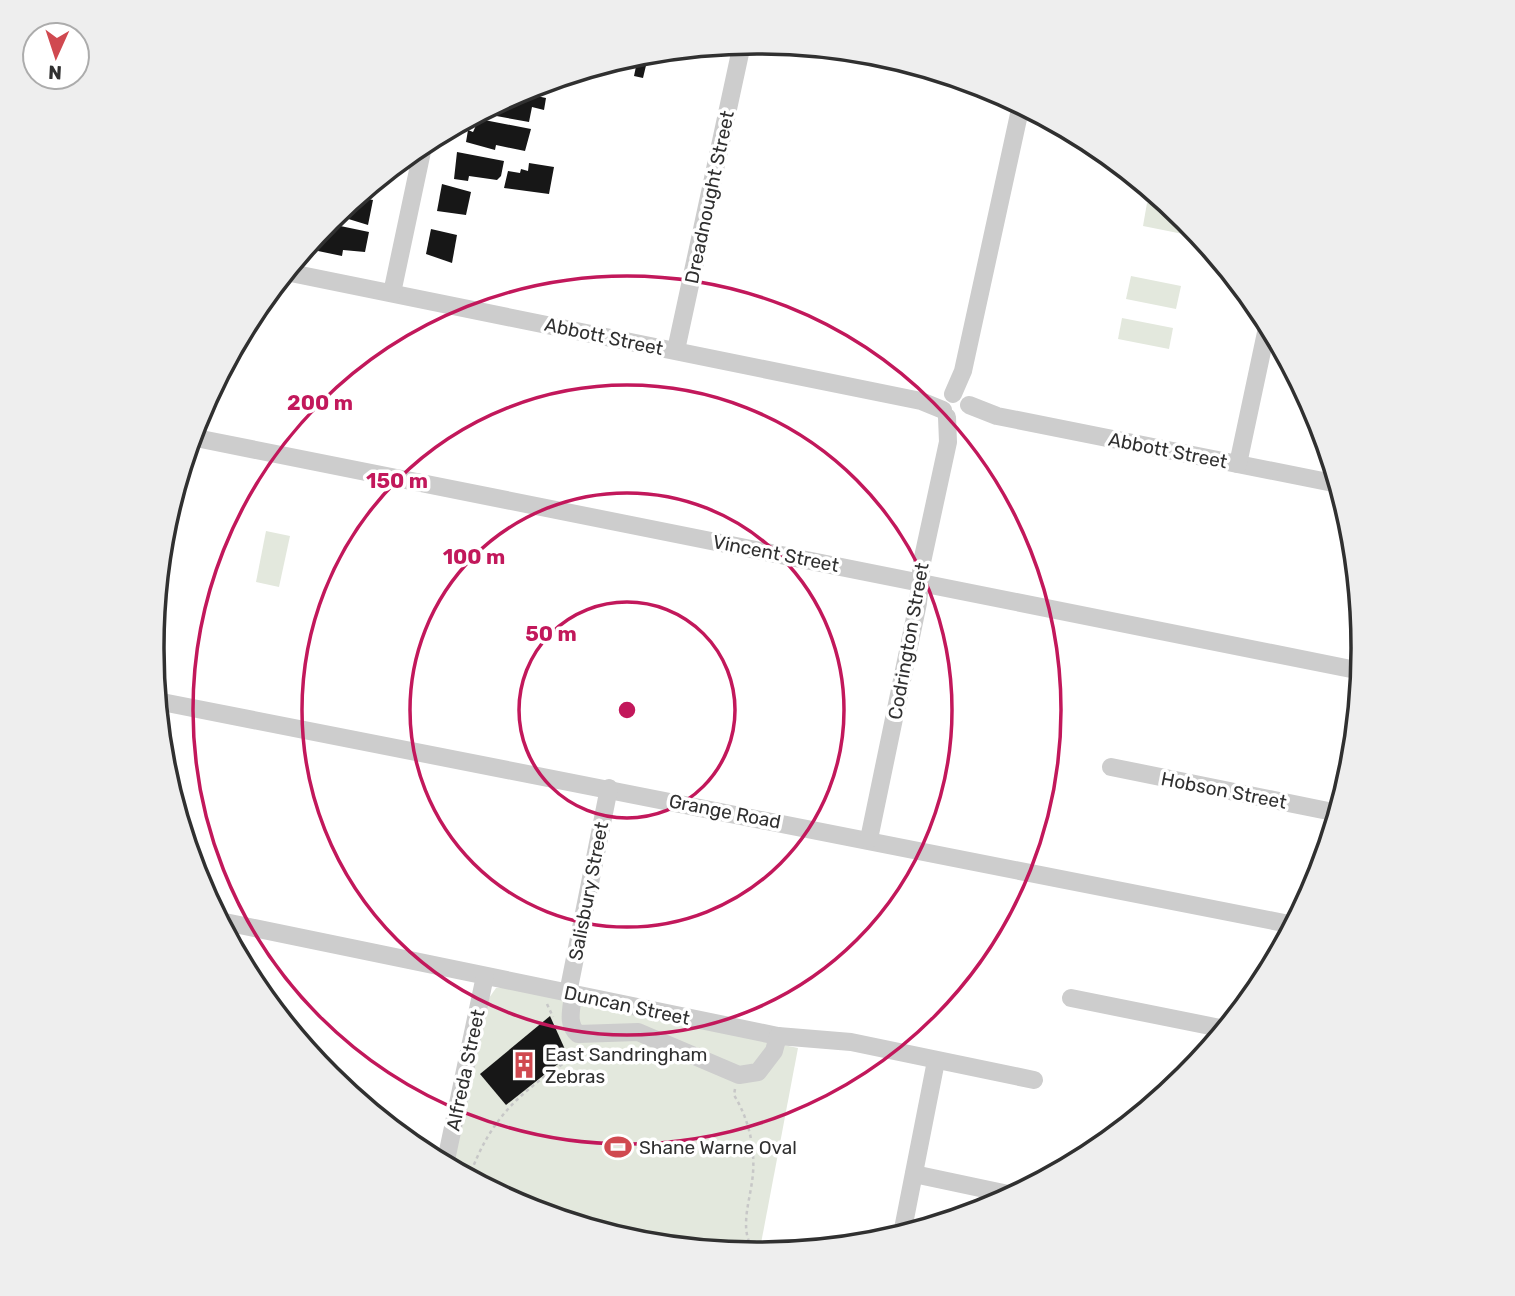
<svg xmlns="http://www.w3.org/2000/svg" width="1515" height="1296" font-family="Rubik,sans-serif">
<rect width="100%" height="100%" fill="#fff"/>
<g fill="#e3e8dd">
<polygon points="1147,203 1171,207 1195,230 1193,236 1143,226"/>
<polygon points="1131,276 1181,286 1176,309 1126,299"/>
<polygon points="1122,318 1173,328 1169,349 1118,339"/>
<polygon points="266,531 290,536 279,587 256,582"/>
<polygon points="506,987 798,1048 759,1254 639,1242 525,1208 452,1169 489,998 496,988"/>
</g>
<g fill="#171717">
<polygon points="649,53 643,78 634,76 638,57 632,56"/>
<polygon points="518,92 546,98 544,110 532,107 529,122 480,113"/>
<polygon points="479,119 531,129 525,151 496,145 495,150 466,142 468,130 473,132"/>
<polygon points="457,152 504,161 501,176 497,180 469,176 468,181 454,179"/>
<polygon points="529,163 554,167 549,194 504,188 508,171 520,173 521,169 528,171"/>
<polygon points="442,184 471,192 466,215 437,211"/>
<polygon points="357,197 373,200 368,225 342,217 343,213 338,212"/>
<polygon points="326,223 369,232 365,252 343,250 342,256 318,251 320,240 315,238 316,235"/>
<polygon points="431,229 457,235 452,263 426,254"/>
<polygon points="550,1016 568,1056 506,1105 480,1074"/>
</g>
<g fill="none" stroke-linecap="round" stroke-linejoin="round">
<g stroke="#c7c7c7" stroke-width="2.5" stroke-dasharray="3.5 3.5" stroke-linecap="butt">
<polyline points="547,1004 553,1017"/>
<path d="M735 1089 734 1095C748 1118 755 1145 753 1173 751 1199 739 1226 752 1248L749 1253"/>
<path d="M469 1178C490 1117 522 1090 575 1056L570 1048"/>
</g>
<g stroke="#cdcdcd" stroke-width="18">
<polyline points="286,272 921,401 943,410"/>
<polyline points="392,293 424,142"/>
<polyline points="676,350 742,44"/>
<polyline points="953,394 963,371 1021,105"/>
<polyline points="969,405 997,416 1338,484"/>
<polyline points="191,437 1361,671"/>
<polyline points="1238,464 1268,323"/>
<polyline points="157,701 1294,925"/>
<polyline points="1111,767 1338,813"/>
<polyline points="869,839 918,603 922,562 948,442 947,417"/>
<polyline points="220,921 778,1036 851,1042 1034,1080"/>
<polyline points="568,993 609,788"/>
<path d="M573 994C572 1008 566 1024 578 1034L638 1032 739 1075 758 1072 774 1051 778 1036"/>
<polyline points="1071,998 1225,1029"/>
<polyline points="445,1165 485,976"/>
<polyline points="914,1174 1013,1195"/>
<polyline points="902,1234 936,1061"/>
</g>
</g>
<g fill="none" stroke="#c2185b" stroke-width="3.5">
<circle cx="627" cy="710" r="108"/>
<circle cx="627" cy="710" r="217"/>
<circle cx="627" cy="710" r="325"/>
<circle cx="627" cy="710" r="434"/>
</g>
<defs>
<symbol id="building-bare" viewBox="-9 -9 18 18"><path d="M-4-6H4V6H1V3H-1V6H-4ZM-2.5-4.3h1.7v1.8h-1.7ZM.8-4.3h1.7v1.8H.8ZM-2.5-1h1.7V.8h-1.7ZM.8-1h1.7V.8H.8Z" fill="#d04950" stroke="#fff" stroke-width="2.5" paint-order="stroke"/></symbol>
<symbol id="stadium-bare" viewBox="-9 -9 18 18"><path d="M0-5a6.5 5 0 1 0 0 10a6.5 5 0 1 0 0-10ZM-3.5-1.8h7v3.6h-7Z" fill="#d04950" stroke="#fff" stroke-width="2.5" paint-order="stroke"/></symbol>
</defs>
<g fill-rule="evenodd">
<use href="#building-bare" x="505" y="1046" width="38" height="38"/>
<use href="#stadium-bare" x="599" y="1128" width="38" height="38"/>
</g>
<g text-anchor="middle" stroke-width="7" stroke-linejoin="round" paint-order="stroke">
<g font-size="19" fill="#303030" stroke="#fff">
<text transform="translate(709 197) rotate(-78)" y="7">Dreadnought Street</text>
<text transform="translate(604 336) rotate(12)" y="7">Abbott Street</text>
<text transform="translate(1168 450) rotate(11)" y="7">Abbott Street</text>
<text transform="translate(776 553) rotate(11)" y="7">Vincent Street</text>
<text transform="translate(908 641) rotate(-80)" y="7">Codrington Street</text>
<text transform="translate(1224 790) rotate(11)" y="7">Hobson Street</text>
<text transform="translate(725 811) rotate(11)" y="7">Grange Road</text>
<text transform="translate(588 891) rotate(-79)" y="7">Salisbury Street</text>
<text transform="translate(627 1005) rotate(12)" y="7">Duncan Street</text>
<text transform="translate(465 1070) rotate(-78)" y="7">Alfreda Street</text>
</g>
<g font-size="19" fill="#303030" stroke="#fff" text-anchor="start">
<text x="545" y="1061">East Sandringham<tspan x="545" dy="22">Zebras</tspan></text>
<text x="639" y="1154">Shane Warne Oval</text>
</g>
</g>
<path d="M0 0H1515V1296H0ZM757 54H758A593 593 0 0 1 1351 647V649A593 593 0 0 1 758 1242H757A593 593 0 0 1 164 649V647A593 593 0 0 1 757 54Z" fill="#eee" fill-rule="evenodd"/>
<path fill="none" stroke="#303030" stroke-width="3.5" d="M757 54H758A593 593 0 0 1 1351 647V649A593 593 0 0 1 758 1242H757A593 593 0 0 1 164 649V647A593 593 0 0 1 757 54Z"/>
<circle cx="627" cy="710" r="10" fill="#c2185b" stroke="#fff" stroke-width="3.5"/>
<g font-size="21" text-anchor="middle" font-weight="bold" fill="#c2185b" stroke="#fff" stroke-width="7" stroke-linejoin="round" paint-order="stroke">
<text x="320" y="410">200 m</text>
<text x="397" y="488">150 m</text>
<text x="474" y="564">100 m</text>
<text x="551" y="641">50 m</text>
</g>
<g transform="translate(56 56) rotate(183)"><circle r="33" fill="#ffffff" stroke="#acacac" stroke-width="2"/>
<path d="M0-5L12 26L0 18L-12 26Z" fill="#d04950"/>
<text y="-10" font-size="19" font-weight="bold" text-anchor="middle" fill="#303030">N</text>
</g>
</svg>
